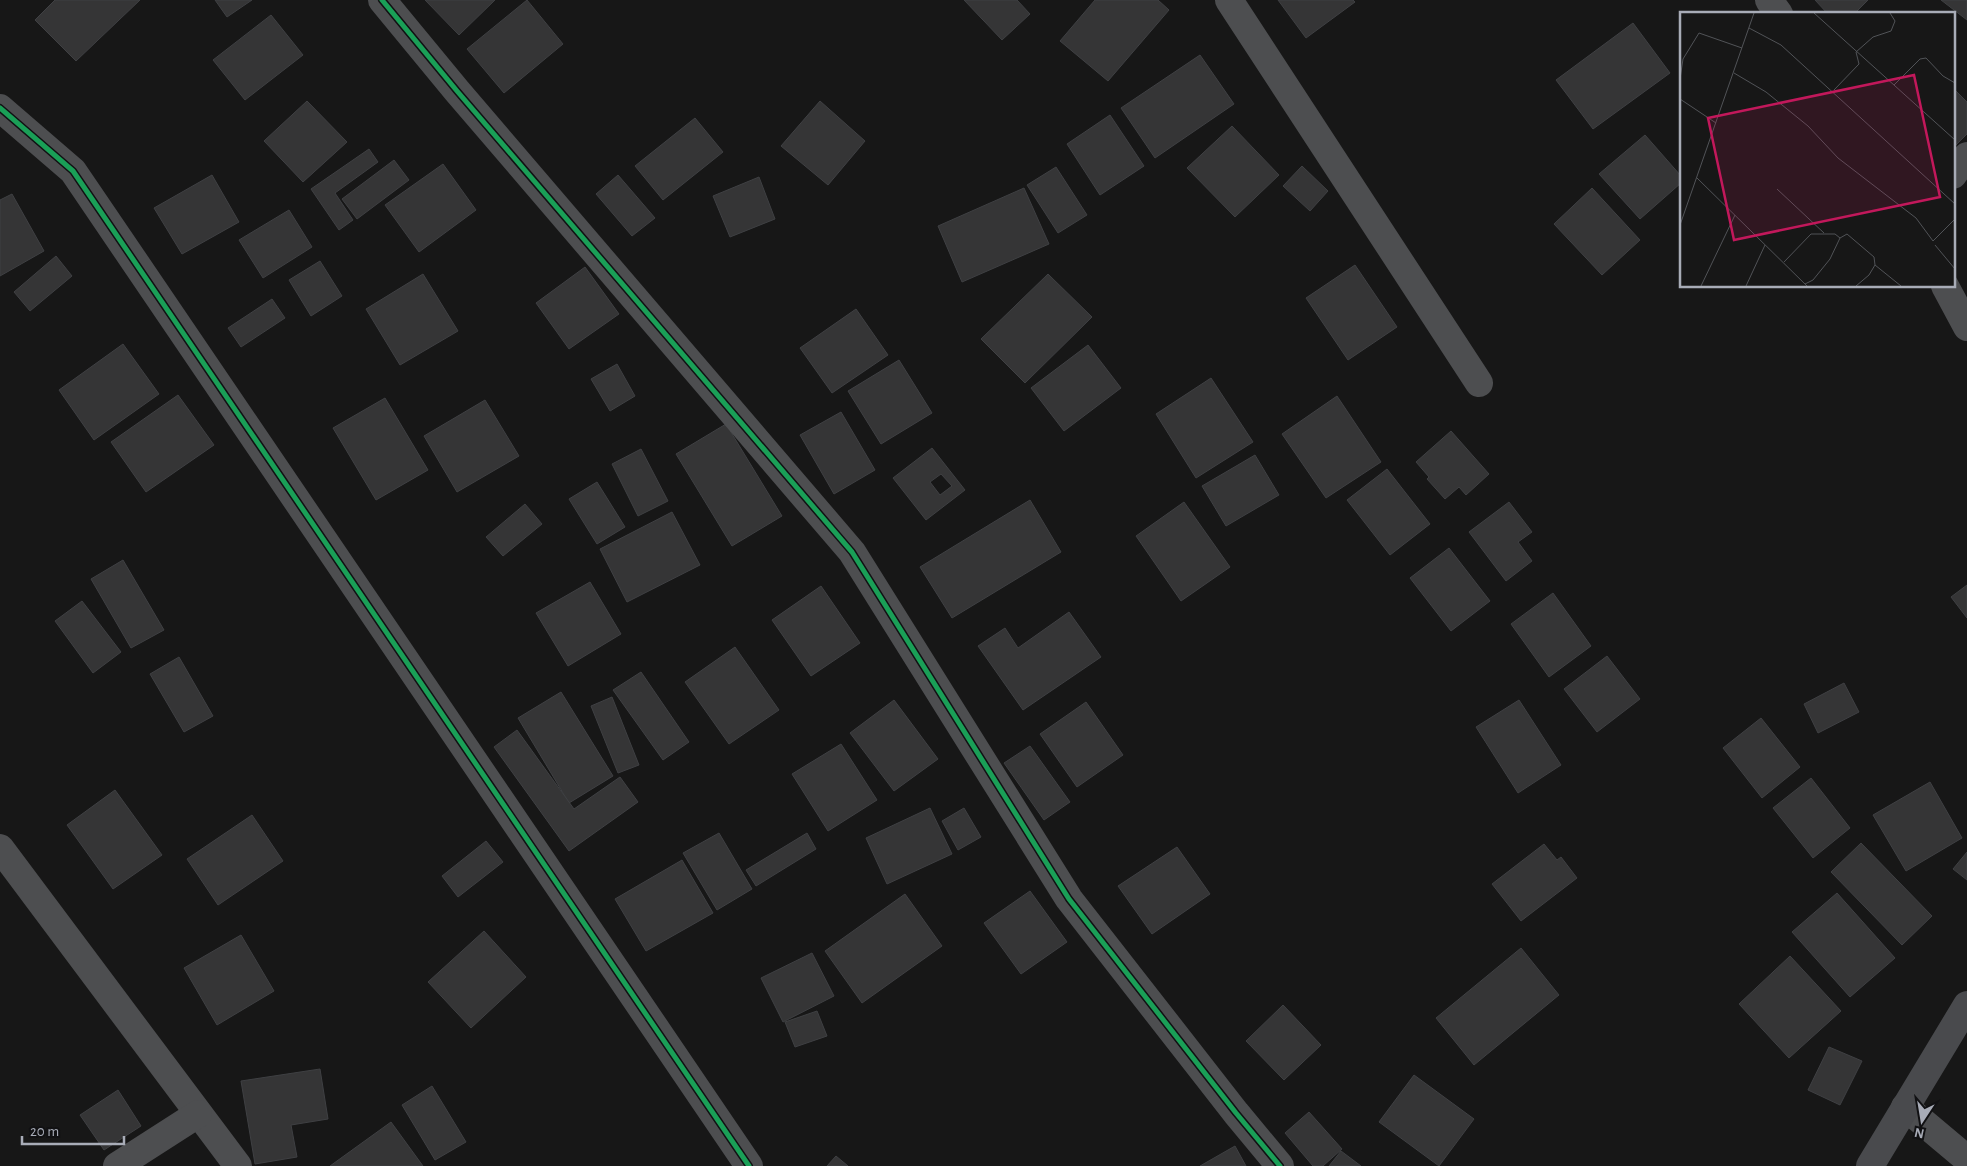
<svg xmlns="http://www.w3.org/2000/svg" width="1967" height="1166" font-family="'Alegreya Sans',sans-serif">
<rect width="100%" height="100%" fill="#171717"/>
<g fill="#353536" stroke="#3f4043" fill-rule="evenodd">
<polygon points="55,0 140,0 76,61 35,20"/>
<polygon points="215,0 252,0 227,17"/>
<polygon points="425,0 495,0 459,35"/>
<polygon points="527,0 563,44 504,93 467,49"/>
<polygon points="964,0 1017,0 1030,14 1002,40"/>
<polygon points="1095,0 1158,0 1169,10 1108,81 1060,41"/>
<polygon points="1278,0 1353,0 1355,2 1306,38"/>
<polygon points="1815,0 1868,0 1854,14 1828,14"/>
<polygon points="1941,0 1967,0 1967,20"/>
<polygon points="271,15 303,55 245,100 213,60"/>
<polygon points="1633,23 1670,73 1593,129 1556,80"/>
<polygon points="1200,55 1234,104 1155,158 1121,108"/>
<polygon points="1953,88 1967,102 1967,134 1953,148"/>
<polygon points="307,101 347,142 303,182 264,141"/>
<polygon points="820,101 865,141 828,185 781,146"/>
<polygon points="1110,115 1144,166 1100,195 1067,144"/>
<polygon points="695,118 723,152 663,200 635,166"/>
<polygon points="1232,126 1279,175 1235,217 1187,168"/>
<polygon points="1645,135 1681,176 1681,183 1640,219 1599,174"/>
<polygon points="369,149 378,162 335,193 353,220 339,230 311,189"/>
<polygon points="394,160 409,180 357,219 342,199"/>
<polygon points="443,164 476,210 419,252 385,205"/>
<polygon points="1302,166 1328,191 1310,211 1283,186"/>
<polygon points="1056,167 1087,215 1058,233 1027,185"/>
<polygon points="212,175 239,222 182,254 154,208"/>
<polygon points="618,175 655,218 632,236 596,194"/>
<polygon points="759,177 775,219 730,237 713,196"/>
<polygon points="1024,188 1049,244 962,282 938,226"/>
<polygon points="1592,188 1640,240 1602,275 1554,224"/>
<polygon points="12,194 44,251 0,276 0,200"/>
<polygon points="289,210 312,247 263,278 239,240"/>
<polygon points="56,256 72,276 30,311 14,292"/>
<polygon points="320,261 342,296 311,316 289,280"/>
<polygon points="1355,265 1397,327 1348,360 1306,298"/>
<polygon points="585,267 619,314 569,349 536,303"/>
<polygon points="423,274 458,331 400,365 366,309"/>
<polygon points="1048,274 1092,317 1025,383 981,339"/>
<polygon points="272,299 285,318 241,347 228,328"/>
<polygon points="856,309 888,355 832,393 800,348"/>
<polygon points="123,344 159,394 94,440 59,390"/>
<polygon points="1088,345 1121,388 1064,431 1031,388"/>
<polygon points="899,360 932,413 881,444 848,391"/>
<polygon points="617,364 635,396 610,411 591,379"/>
<polygon points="1211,378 1253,442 1196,478 1156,414"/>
<polygon points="178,395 214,445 146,492 111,442"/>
<polygon points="1337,396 1381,462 1326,498 1282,434"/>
<polygon points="385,398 428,470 376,500 333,428"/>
<polygon points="485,400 519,456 457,492 424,436"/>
<polygon points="841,412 875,470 834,494 800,435"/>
<polygon points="726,424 782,516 732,546 676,454"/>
<polygon points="1451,431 1489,474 1466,495 1459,487 1445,499 1427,479 1429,477 1416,462"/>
<path d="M932 448 965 490 926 520 893 478ZM941 474 952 486 940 495 930 482Z"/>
<polygon points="641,449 668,501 638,516 612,464"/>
<polygon points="1255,455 1279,495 1226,526 1202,486"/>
<polygon points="1387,469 1430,524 1390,555 1347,500"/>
<polygon points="597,482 625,527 597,544 569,499"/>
<polygon points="1030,500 1061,552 952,618 920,567"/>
<polygon points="1184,502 1230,567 1181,601 1136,536"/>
<polygon points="1509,502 1532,532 1518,542 1532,561 1506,581 1469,532"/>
<polygon points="525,504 542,524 503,556 486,537"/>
<polygon points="672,512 700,565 627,602 600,549"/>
<polygon points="1449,548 1490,601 1451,631 1410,578"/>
<polygon points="123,560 164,630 131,648 91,579"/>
<polygon points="590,582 621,634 568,666 536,613"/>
<polygon points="1967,585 1967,618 1951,597"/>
<polygon points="821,586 860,643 811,676 772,620"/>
<polygon points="1553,593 1591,646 1549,677 1511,624"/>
<polygon points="82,601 121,652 93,673 55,621"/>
<polygon points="1069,612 1101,657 1023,710 978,646 1005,628 1018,648"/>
<polygon points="735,647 779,710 729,744 685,682"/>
<polygon points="1607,656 1640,699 1597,732 1564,689"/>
<polygon points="179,657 213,716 184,732 150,674"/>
<polygon points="641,672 689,742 663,760 613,690"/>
<polygon points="1844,683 1859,712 1818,733 1804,704"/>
<polygon points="561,692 613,776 569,803 518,718"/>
<polygon points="612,697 639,765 618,773 591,706"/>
<polygon points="894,700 938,759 894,791 850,733"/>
<polygon points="1519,700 1561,765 1518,793 1476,727"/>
<polygon points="1086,702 1123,755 1077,787 1040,734"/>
<polygon points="1761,718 1800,767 1762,798 1723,748"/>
<polygon points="517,730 574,809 620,777 638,802 569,851 494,747"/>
<polygon points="841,744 877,800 828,831 792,774"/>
<polygon points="1030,746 1070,802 1044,820 1004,763"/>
<polygon points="1811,778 1850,828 1813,858 1773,808"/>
<polygon points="1930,782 1962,838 1906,871 1873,815"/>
<polygon points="115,790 162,855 113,889 67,825"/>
<polygon points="930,808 952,854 887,884 866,838"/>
<polygon points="964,808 981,837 958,850 942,821"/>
<polygon points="252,815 283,861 218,905 187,859"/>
<polygon points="719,833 752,889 717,910 683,853"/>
<polygon points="807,833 816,849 756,886 746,870"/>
<polygon points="486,841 503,862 458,897 442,876"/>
<polygon points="1861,843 1932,916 1902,945 1831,872"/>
<polygon points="1544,844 1557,860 1561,857 1577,878 1521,921 1492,884"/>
<polygon points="1177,847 1210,894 1152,934 1118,886"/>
<polygon points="1967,852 1967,880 1953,869"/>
<polygon points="682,860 713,913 646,951 615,899"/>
<polygon points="1030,891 1067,942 1021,974 984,923"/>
<polygon points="1837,893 1895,958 1850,997 1792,932"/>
<polygon points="905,894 942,946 862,1003 825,951"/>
<polygon points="484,931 526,977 471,1028 428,982"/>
<polygon points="241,935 274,991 217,1025 184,968"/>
<polygon points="1521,948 1559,995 1474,1065 1436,1018"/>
<polygon points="812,953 834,996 783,1022 761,978"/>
<polygon points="1790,956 1841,1011 1789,1058 1739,1004"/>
<polygon points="1283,1005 1321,1045 1284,1080 1246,1041"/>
<polygon points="817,1011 827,1036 795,1047 785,1022"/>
<polygon points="1829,1047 1862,1061 1840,1105 1808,1090"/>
<polygon points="320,1069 328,1119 291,1125 297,1157 255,1164 241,1081"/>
<polygon points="1414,1075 1474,1119 1439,1166 1379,1122"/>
<polygon points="432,1086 466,1142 435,1160 402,1105"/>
<polygon points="118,1090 141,1126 104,1150 80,1115"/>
<polygon points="1309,1112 1342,1149 1323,1166 1313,1166 1285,1133"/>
<polygon points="391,1122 423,1166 330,1166"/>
<polygon points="1235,1146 1246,1166 1200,1166"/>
<polygon points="1341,1151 1361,1166 1329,1166"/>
<polygon points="836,1156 848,1166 827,1166"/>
</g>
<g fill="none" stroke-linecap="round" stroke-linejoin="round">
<g stroke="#4d4e50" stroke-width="28">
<polyline points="382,0 457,91 852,552 1069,899 1236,1113 1280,1166"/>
<polyline points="1229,0 1479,383"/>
<polyline points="1769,0 1779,14"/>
<polyline points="0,108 73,171 749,1166"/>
<polyline points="1953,175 1967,156"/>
<polyline points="1945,286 1967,327"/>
<polyline points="0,848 238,1166"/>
<polyline points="1905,1107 1967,1159"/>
<polyline points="117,1166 198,1114"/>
</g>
<polyline stroke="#494a4d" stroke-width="28" points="1870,1166 1967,1005"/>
<defs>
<g id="cycleway">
<polyline points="382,0 457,91 852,552 1069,899 1236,1113 1280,1166"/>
<polyline points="0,108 73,171 749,1166"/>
</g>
</defs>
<use href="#cycleway" stroke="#111113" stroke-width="8"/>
<use href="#cycleway" stroke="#1a9f57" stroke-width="5"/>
</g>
<g transform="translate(1680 12)">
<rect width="275" height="275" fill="#171717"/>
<path fill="none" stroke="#515357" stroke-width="1" d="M134 1 275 128M69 16 101 33 275 192M54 61 86 80 128 114 158 146 236 206 253 229 275 207M0 67 3 47 19 21 62 36M214 73 240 47 246 46 263 64 275 71M154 78 179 52 176 40 193 25 211 19 215 9 210 1M0 87 36 111M17 166 127 274M97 177 144 221M0 213 74 1M255 233 275 257M104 250 131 222H155L160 226 167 222 194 245 195 253 189 263 176 274M195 253 221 274M125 272 133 268 150 247 160 226M21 274 55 203M66 274 85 233"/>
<path fill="#c2185b" fill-opacity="0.15" stroke="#c2185b" stroke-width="2.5" d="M234 63 260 185 54 228 28 106Z"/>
<rect width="275" height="275" fill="none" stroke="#a8acb7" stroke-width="2.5"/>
</g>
<g transform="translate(1922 1121) rotate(192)" stroke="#111113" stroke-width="4" paint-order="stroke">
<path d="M0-4L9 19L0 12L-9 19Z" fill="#a8acb7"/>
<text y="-8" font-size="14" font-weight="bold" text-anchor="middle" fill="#a8acb7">N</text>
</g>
<path d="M22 1136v8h102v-8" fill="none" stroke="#a8acb7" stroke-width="2.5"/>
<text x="30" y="1136" font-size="15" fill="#a8acb7" stroke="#111113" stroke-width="4" paint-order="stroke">20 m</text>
</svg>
